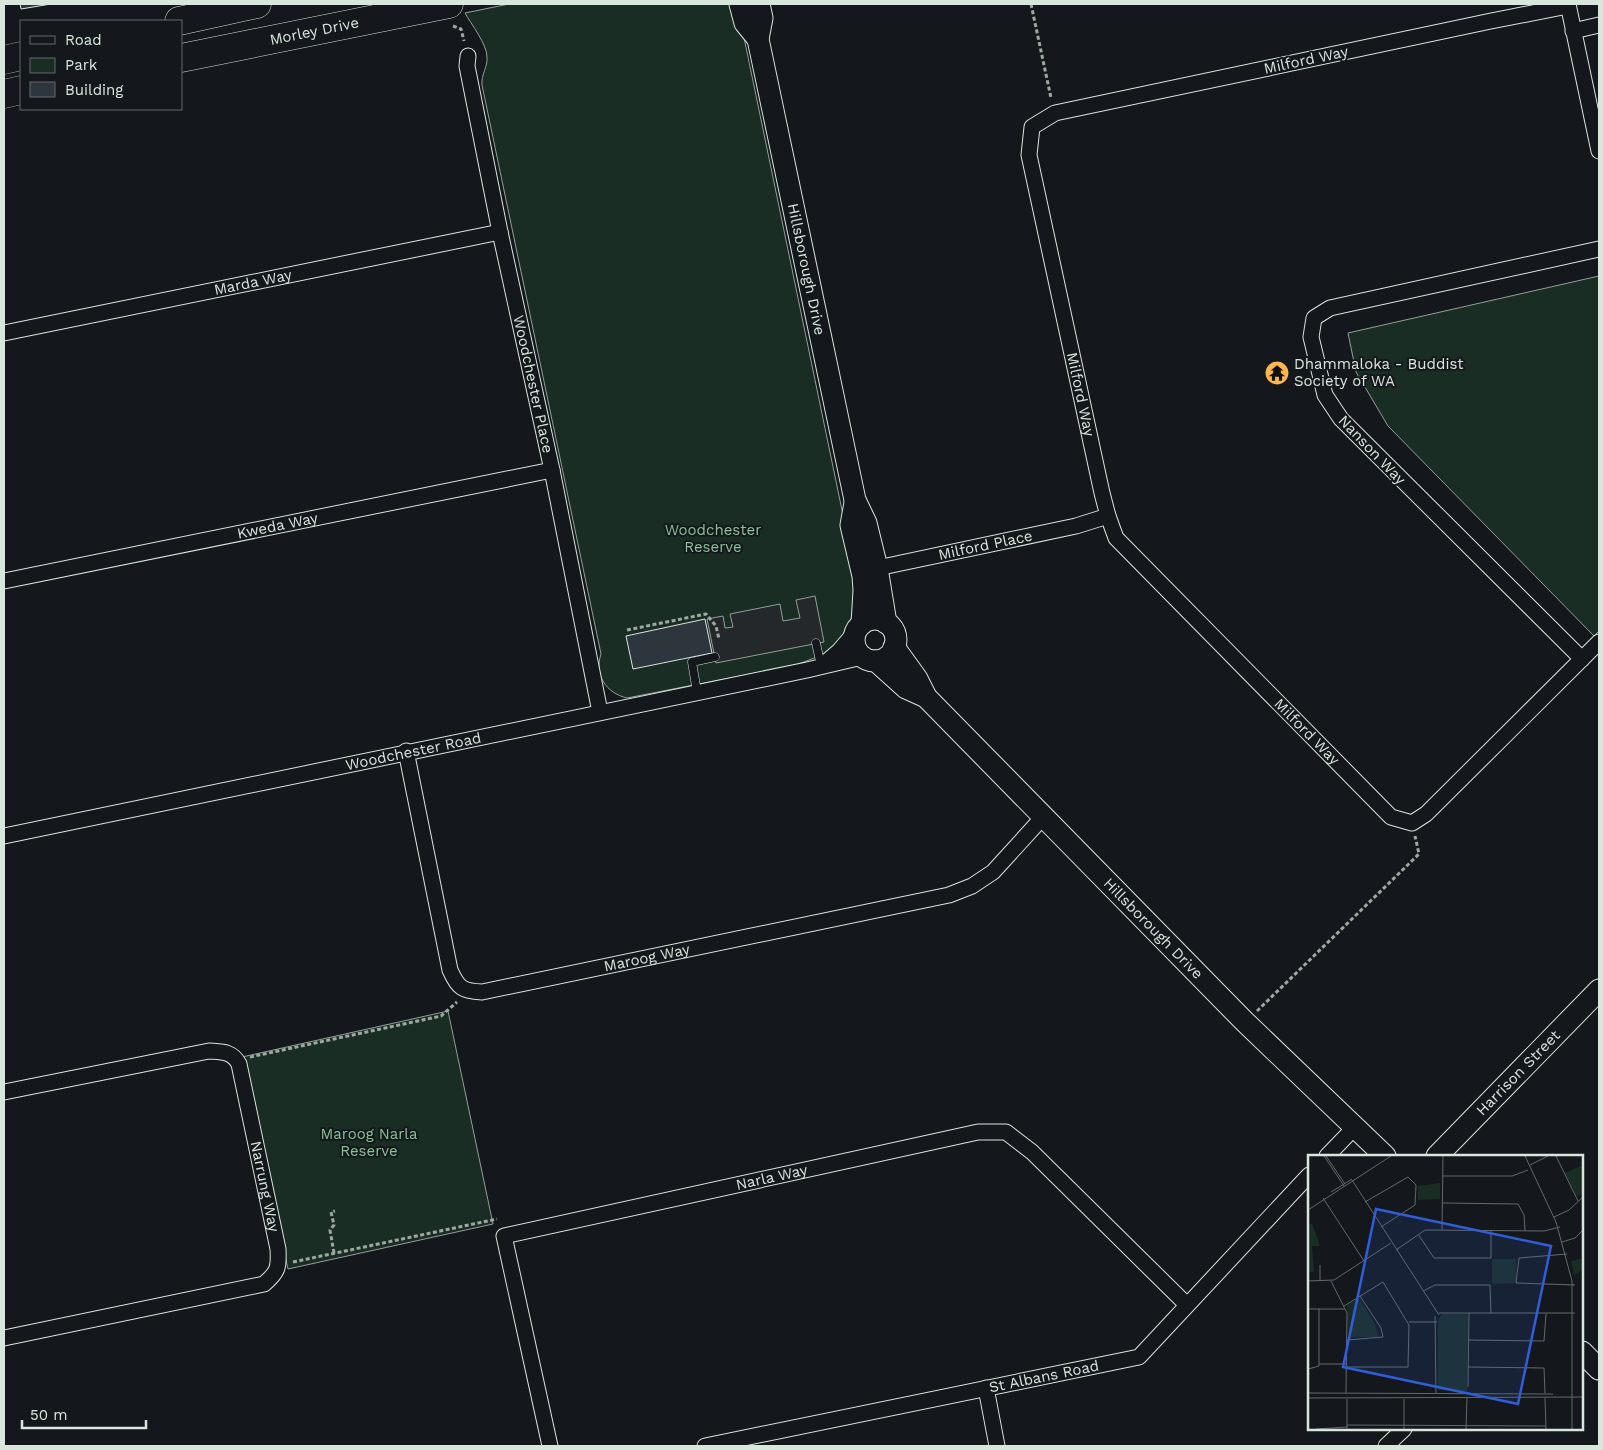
<svg xmlns="http://www.w3.org/2000/svg" width="1603" height="1450" font-family="'Work Sans',sans-serif">
<rect width="100%" height="100%" fill="#14181c"/>
<g fill="#1a2d24" stroke="#939e99">
<path d="M509 4H737L859 592 860 614 832 651 796 665 627 698C606 693 594 675 601 654L482 85C481 74 488 67 487 57 487 44 471 24 465 13Z"/>
<polygon points="1599,276 1599,631 1594,636 1388,426 1356,372 1348,333"/>
<polygon points="448,1011 493,1224 288,1269 242,1057"/>
</g>
<polygon fill="#24282b" stroke="#939e99" points="815,596 824,642 716,663 707,619 723,616 725,628 733,627 730,614 780,604 783,621 800,618 796,600"/>
<g fill="#2c363c" stroke="#d8e6dc">
<polygon points="20,4 51,4 21,9"/>
<polygon points="705,619 712,653 633,669 626,636"/>
</g>
<g fill="none" stroke-linecap="round" stroke-linejoin="round">
<defs>
<g id="lane">
<polyline points="816,643 821,666"/>
<polyline points="697,692 692,662 715,657"/>
</g>
<g id="street">
<polyline points="1568,4 1599,151"/>
<path id="s1" d="M1568 6 1491 21 1055 113 1032 127 1029 155 1102 493 1108 516 1116 538 1391 817 1412 823 1426 814 1599 642"/>
<polyline points="1573,31 1599,25"/>
<path id="s2" d="M468 56 467 66 500 232 552 470 600 712"/>
<path id="s3" d="M4 333 500 232"/>
<path id="s4" d="M868 570 1076 526 1108 516"/>
<path id="s5" d="M4 581 552 470"/>
<polyline points="1582,659 1341,419 1325,395 1311,337 1314,318 1330,308 1599,249"/>
<polyline points="824,664 839,651 857,630"/>
<path id="s6" d="M406 751 450 970C458 988 462 991 482 992L949 895 972 886 993 872 1044 816"/>
<path id="s7" d="M4 836 807 670 862 657"/>
<path id="s8" d="M4 1092 209 1051C222 1052 232 1051 239 1064L278 1249C279 1268 278 1272 264 1284L4 1338"/>
<polyline points="1327,1156 1355,1127"/>
<polyline points="986,1388 997,1446"/>
<path id="s9" d="M550 1446 504 1236 978 1132H1006L1032 1152 1187 1305"/>
<path id="s10" d="M705 1446 1139 1357 1309 1175"/>
<polyline points="1386,1446 1404,1429"/>
</g>
<g id="secondary">
<polyline points="740,4 745,23 758,39"/>
<path id="s11" d="M759 4 762 18 758 39 855 500 866 523 877 568 886 623"/>
<polyline points="855,503 851,525 863,576 864,590 862,624"/>
<circle cx="875" cy="640" r="21"/>
<path id="s12" d="M894 647 917 679 926 697 1245 1022 1385 1156"/>
<polyline points="876,661 906,688 926,697"/>
<path id="s13" d="M1437 1156 1599 990"/>
<polyline points="1582,1352 1599,1369"/>
</g>
<g id="highway">
<polyline points="179,21 257,4"/>
<path id="s14" d="M181 58 449 4"/>
<polyline points="4,60 21,56"/>
<polyline points="4,94 21,90"/>
</g>
</defs>
<use href="#lane" stroke="#d8e6dc" stroke-width="9"/>
<use href="#street" stroke="#d8e6dc" stroke-width="17"/>
<use href="#secondary" stroke="#d8e6dc" stroke-width="23"/>
<use href="#highway" stroke="#d8e6dc" stroke-width="29"/>
<g stroke="#9da8a2" stroke-width="3" stroke-dasharray="4 2.5" stroke-linecap="butt">
<polyline points="1031,4 1051,98"/>
<polyline points="453,26 461,29 464,41"/>
<polyline points="627,630 706,614 716,626 719,639"/>
<polyline points="1257,1011 1419,854 1415,836"/>
<polyline points="250,1057 441,1016 457,1002"/>
<polyline points="334,1253 330,1230 334,1225 331,1212 335,1211"/>
<polyline points="293,1262 497,1219"/>
</g>
<use href="#lane" stroke="#14181c" stroke-width="8"/>
<use href="#street" stroke="#14181c" stroke-width="15"/>
<use href="#secondary" stroke="#14181c" stroke-width="21"/>
<use href="#highway" stroke="#14181c" stroke-width="28"/>
</g>
<defs>
<symbol id="temple-disc" viewBox="-11 -11 22 22"><circle r="9.5" fill="#ffb74d" stroke="#14181c"/><path d="M0-6L5-2H3V0L6.5 2.5H4V6H1.5V3h-3V6H-4V2.5H-6.5L-3 0V-2H-5Z" fill="#111"/></symbol>
</defs>
<g fill-rule="evenodd">
<use href="#temple-disc" x="1263" y="359" width="28" height="28"/>
</g>
<g text-anchor="middle" stroke-width="4" stroke-linejoin="round" paint-order="stroke">
<g font-size="15" fill="#d8e6dc" stroke="#14181c">
<text dy="5" stroke="none"><textPath href="#s14" startOffset="136">Morley Drive</textPath></text>
<text transform="translate(1306 60) rotate(-12)" y="5">Milford Way</text>
<text dy="5" stroke="none"><textPath href="#s11" startOffset="271">Hillsborough Drive</textPath></text>
<text dy="5" stroke="none"><textPath href="#s3" startOffset="254">Marda Way</textPath></text>
<text dy="5" stroke="none"><textPath href="#s2" startOffset="335">Woodchester Place</textPath></text>
<text dy="5" stroke="none"><textPath href="#s1" startOffset="824">Milford Way</textPath></text>
<text transform="translate(1372 450) rotate(46)" y="5">Nanson Way</text>
<text dy="5" stroke="none"><textPath href="#s5" startOffset="279">Kweda Way</textPath></text>
<text dy="5" stroke="none"><textPath href="#s4" startOffset="120">Milford Place</textPath></text>
<text dy="5" stroke="none"><textPath href="#s1" startOffset="1244">Milford Way</textPath></text>
<text dy="5" stroke="none"><textPath href="#s7" startOffset="418">Woodchester Road</textPath></text>
<text dy="5" stroke="none"><textPath href="#s12" startOffset="384">Hillsborough Drive</textPath></text>
<text dy="5" stroke="none"><textPath href="#s6" startOffset="434">Maroog Way</textPath></text>
<text dy="5" stroke="none"><textPath href="#s13" startOffset="116">Harrison Street</textPath></text>
<text dy="5" stroke="none"><textPath href="#s9" startOffset="489">Narla Way</textPath></text>
<text dy="5" stroke="none"><textPath href="#s8" startOffset="369">Narrung Way</textPath></text>
<text dy="5" stroke="none"><textPath href="#s10" startOffset="346">St Albans Road</textPath></text>
</g>
<g font-size="15" fill="#d8e6dc" stroke="#14181c" text-anchor="start">
<text x="1294" y="369">Dhammaloka - Buddist<tspan x="1294" dy="17">Society of WA</tspan></text>
</g>
<g font-size="15" fill="#8ac095" stroke="#14181c">
<text x="713" y="535">Woodchester<tspan x="713" dy="17">Reserve</tspan></text>
<text x="369" y="1139">Maroog Narla<tspan x="369" dy="17">Reserve</tspan></text>
</g>
</g>
<g transform="translate(1308 1155)">
<rect width="275" height="275" fill="#14181c"/>
<path d="M275 10V38L269 42 257 18ZM132 28V44L110 45V31ZM4 68 12 91H4L6 117H0V71ZM184 104H208V128L184 129ZM273 104 275 115 266 120 263 106ZM51 143 68 171 70 182H40L39 150ZM134 159H159L160 162 159 237 130 235V165Z" fill="#1a2d24"/>
<path fill="none" stroke="#626a69" stroke-width="1" d="M16 1 36 31M18 1 37 29M217 1 248 67 264 126V274M248 1 270 46M222 10 240 1M135 21H204L220 15M44 25 131 160M23 37 44 24M15 43 56 106M57 47 100 22 108 30 107 50 73 72M135 48 210 49 216 60 217 76M0 55 83 1M246 62 261 55 275 42M134 75 135 1M110 79 126 103H183V75M254 87 267 83 275 75M88 95 117 75 236 76 252 72M259 99 211 103 208 128 267 130M12 110V126M0 126 26 125 83 88M23 126 39 158 38 238M115 136 127 130H182L183 158M36 151 75 127 101 170 100 212H39M0 154H37M131 158H267M127 161 128 239M101 167H129M39 185 75 182 73 173 52 141M160 185 236 186 238 159M11 209H39M160 212 236 213 237 238M0 214 11 211V154M160 232 161 158M0 238 245 239M0 243 275 242M237 243 238 274M96 244V274M39 270 238 271M8 274 39 272M39 274V244M158 274 159 242"/>
<path fill="#305dd8" fill-opacity="0.15" stroke="#305dd8" stroke-width="2.5" d="M68 54 243 91 210 249 35 212Z"/>
<rect width="275" height="275" fill="none" stroke="#d8e6dc" stroke-width="2.5"/>
</g>
<rect width="1603" height="1450" fill="none" stroke="#d8e6dc" stroke-width="10"/>
<rect x="20" y="20" width="162" height="90" fill="#14181c" stroke="#626a69"/>
<rect x="30" y="36" width="25" height="8" fill="#14181c" stroke="#626a69"/>
<text x="65" y="45" font-size="15" fill="#d8e6dc">Road</text>
<rect x="30" y="58" width="25" height="15" fill="#1a2d24" stroke="#626a69"/>
<text x="65" y="70" font-size="15" fill="#d8e6dc">Park</text>
<rect x="30" y="82" width="25" height="15" fill="#2c363c" stroke="#626a69"/>
<text x="65" y="95" font-size="15" fill="#d8e6dc">Building</text>
<path d="M22 1420v8h124v-8" fill="none" stroke="#d8e6dc" stroke-width="2.5"/>
<text x="30" y="1420" font-size="15" fill="#d8e6dc" stroke="#14181c" stroke-width="4" paint-order="stroke">50 m</text>
</svg>
